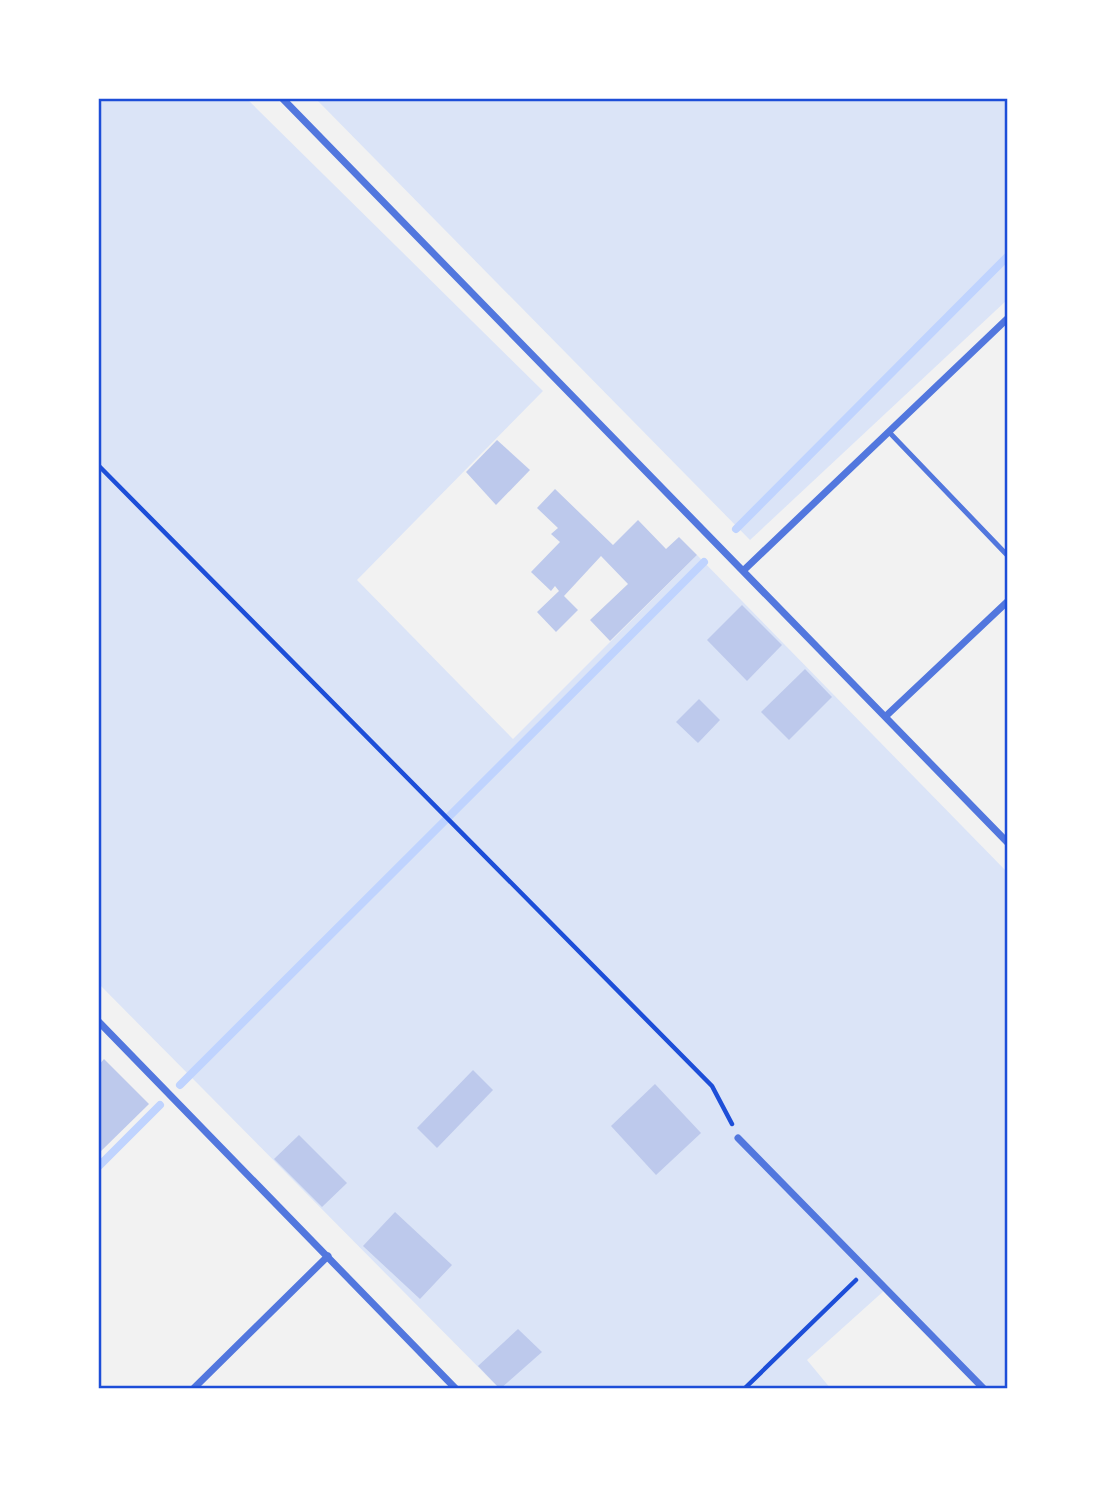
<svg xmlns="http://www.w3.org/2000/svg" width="1106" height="1487" font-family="Georgia,serif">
<rect width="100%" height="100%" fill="#f2f2f2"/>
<g fill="#dbe4f7">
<polygon points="98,98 246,98 543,391 357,580 513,739 697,555 1008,873 1008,1389 984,1389 886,1289 807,1360 831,1389 500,1389 98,983"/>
<polygon points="315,98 1008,98 1008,299 750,540"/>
</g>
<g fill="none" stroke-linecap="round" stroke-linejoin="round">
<g stroke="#bfd3fe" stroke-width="8">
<polyline points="736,529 1008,256"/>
<polyline points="180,1085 704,562"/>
<polyline points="98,1167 160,1105"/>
</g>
</g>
<g fill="#bdc9ec">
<polygon points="497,440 530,470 496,505 466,472"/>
<polygon points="555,489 613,545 638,520 666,549 679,537 697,555 610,641 590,620 628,584 601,556 564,596 578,610 556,632 537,612 559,591 555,586 551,591 531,572 560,542 551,534 558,528 537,508"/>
<polygon points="742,605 782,645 747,681 707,640"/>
<polygon points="805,669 832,697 789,740 761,712"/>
<polygon points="699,699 720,720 698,743 676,722"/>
<polygon points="104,1059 149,1104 98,1154 98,1066"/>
<polygon points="473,1070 493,1090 437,1148 417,1128"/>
<polygon points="655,1084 701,1133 656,1175 611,1126"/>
<polygon points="299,1135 347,1183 322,1207 274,1159"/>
<polygon points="395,1212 452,1265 420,1299 363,1246"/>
<polygon points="518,1329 542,1352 500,1389 478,1366"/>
</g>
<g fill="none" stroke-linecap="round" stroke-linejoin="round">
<g stroke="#1d4ed8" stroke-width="4.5">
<polyline points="98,465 712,1086 732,1124"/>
<polyline points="744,1389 856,1280"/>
</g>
<polyline stroke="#5277de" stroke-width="5" points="889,432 1008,556"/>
<g stroke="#5277de" stroke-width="7">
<polyline points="282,98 1008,843"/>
<polyline points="744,570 1008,318"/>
<polyline points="886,716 1008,601"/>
<polyline points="98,1021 456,1389"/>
<polyline points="738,1138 984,1389"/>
<polyline points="193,1389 328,1256"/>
</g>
</g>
<rect width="1106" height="1487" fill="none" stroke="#ffffff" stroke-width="200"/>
<rect x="100" y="100" width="906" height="1287" fill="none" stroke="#1d4ed8" stroke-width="2.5"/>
</svg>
